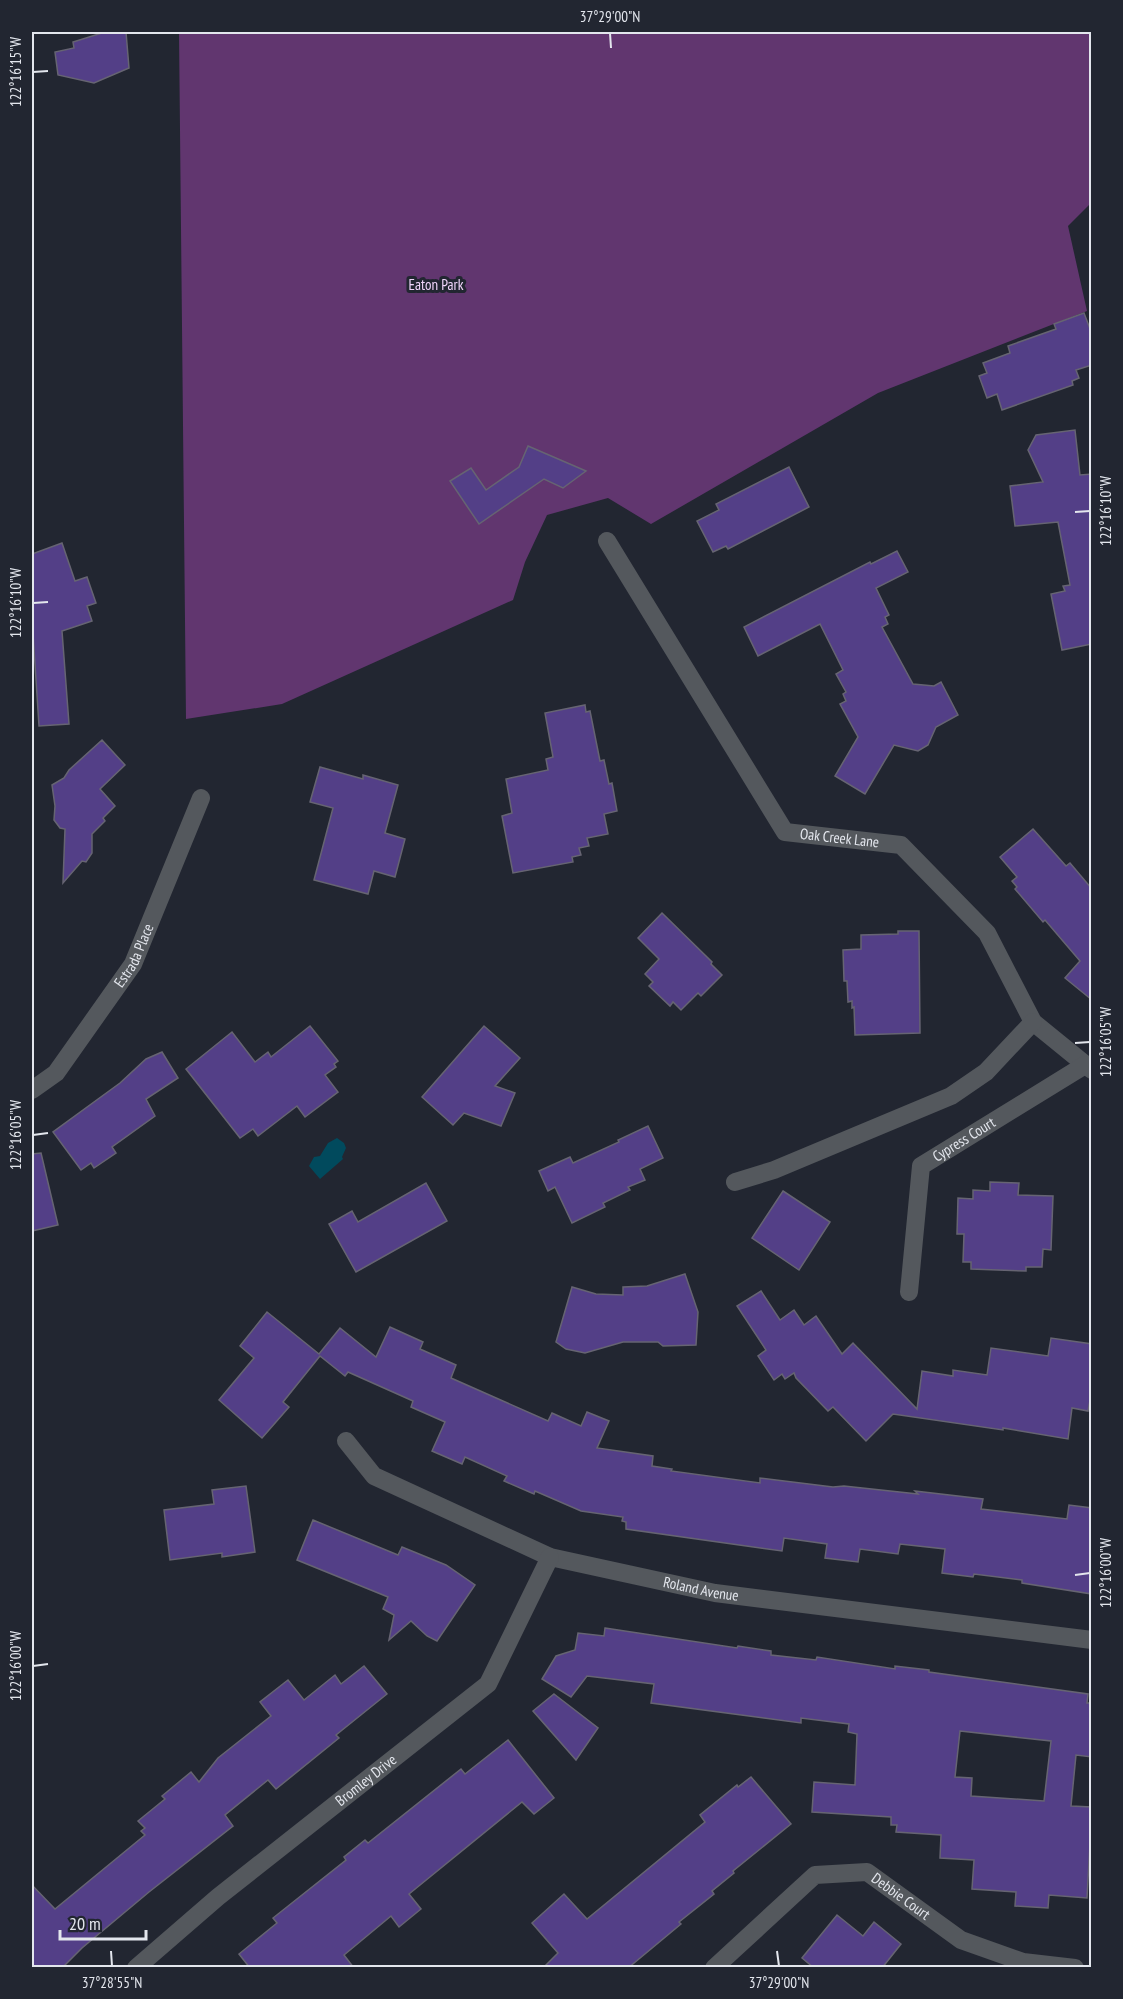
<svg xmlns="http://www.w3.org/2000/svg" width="1123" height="1999" font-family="'PT Sans Narrow',sans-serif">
<rect width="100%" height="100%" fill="#222631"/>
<polygon fill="#61366f" points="179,32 1091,32 1091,203 1068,226 1087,311 878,393 651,524 608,498 547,515 525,562 513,600 282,704 186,719"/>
<polygon fill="#014a5d" points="337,1138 344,1143 346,1148 342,1157 343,1159 320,1179 309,1166 314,1157 320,1156 328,1143"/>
<g fill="#533f87" stroke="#666472" stroke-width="1.5" fill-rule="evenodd">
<polygon points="105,32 126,32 129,68 94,83 58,75 55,52 74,48 73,42"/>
<polygon points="1084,313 1092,334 1092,365 1076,370 1079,378 1072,381 1073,385 1002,410 997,394 987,398 979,376 987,373 983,363 1010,353 1008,346 1056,329 1054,324"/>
<polygon points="1075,430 1080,475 1092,474 1092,644 1062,650 1051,594 1065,591 1063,586 1070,585 1058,522 1015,526 1010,486 1043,482 1028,450 1036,435"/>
<polygon points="528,446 586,471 563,488 544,479 479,524 450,481 471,468 486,490 519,467"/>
<polygon points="789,467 809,507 728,549 726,546 713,552 697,521 719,510 716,504"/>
<polygon points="62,543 75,581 87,577 96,603 87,606 92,621 62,631 69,724 39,726 32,618 32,554"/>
<polygon points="897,551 908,572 876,588 889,615 885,617 888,624 882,627 913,684 934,686 941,682 958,715 936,727 928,745 918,751 894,745 865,794 835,776 858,737 840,704 846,701 843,694 846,692 836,674 843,670 820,624 758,656 744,627 870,562 871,564"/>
<polygon points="585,705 586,712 590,711 600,761 604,760 609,784 612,783 617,811 604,814 608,834 587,838 589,846 579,848 581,855 572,857 573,862 513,873 502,816 512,813 506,779 548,770 546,759 553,757 545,713"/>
<polygon points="102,740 125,765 100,789 115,806 103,818 105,821 92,834 92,853 86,862 82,861 63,883 65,829 60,828 54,820 55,806 52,785 64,778 69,770"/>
<polygon points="320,767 363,779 363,775 398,785 385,833 405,839 395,877 374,871 368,894 314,880 333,808 310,802"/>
<polygon points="1033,829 1066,866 1070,863 1092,889 1092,1000 1065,978 1080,961 1045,920 1043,922 1015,889 1017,887 1012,881 1017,877 1000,857"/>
<polygon points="662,913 712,962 711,964 722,975 701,996 698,993 681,1010 673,1002 670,1006 649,986 653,982 645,974 659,959 638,938"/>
<polygon points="898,931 919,931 920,1033 855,1035 854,1007 852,1008 852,1001 848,1002 847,981 844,981 843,950 861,949 861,935 898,934"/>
<polygon points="310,1026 338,1061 334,1064 336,1067 325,1075 338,1092 305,1117 297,1106 258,1136 253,1129 240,1138 186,1069 232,1032 255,1062 268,1052 271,1057"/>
<polygon points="484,1026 520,1058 495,1086 515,1093 501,1126 464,1113 453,1125 422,1097"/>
<polygon points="162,1052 178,1078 146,1099 155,1116 112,1147 116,1153 94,1168 91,1163 81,1170 53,1132 120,1083 146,1059"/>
<polygon points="648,1126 663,1158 640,1169 645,1180 628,1187 630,1190 603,1203 605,1207 572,1223 555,1187 548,1191 539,1171 570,1157 573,1163 619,1142 618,1140"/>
<polygon points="41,1153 58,1225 32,1231 32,1154"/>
<polygon points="990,1182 1019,1183 1018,1195 1053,1196 1051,1250 1043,1249 1042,1267 1026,1267 1026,1271 971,1269 971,1262 963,1262 964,1234 957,1234 958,1198 973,1199 973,1190 990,1191"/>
<polygon points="426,1183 447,1221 356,1272 329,1224 352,1211 358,1222"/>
<polygon points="783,1191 830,1222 799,1270 752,1238"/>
<polygon points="685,1274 698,1312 696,1345 663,1346 658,1342 623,1342 585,1353 566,1349 556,1342 572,1287 596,1294 623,1295 623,1287 647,1286"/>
<polygon points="761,1291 780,1320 794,1310 804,1325 816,1316 842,1354 853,1343 917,1409 922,1371 953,1376 953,1370 987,1375 991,1348 1048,1356 1051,1338 1092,1344 1092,1390 1088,1411 1072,1408 1068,1439 1003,1428 1003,1430 893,1414 866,1441 833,1407 828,1411 796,1378 794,1373 785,1379 782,1374 774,1380 758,1356 766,1350 737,1306"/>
<polygon points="267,1312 319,1354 340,1328 376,1357 390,1327 423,1342 420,1349 456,1365 451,1378 548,1421 552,1413 581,1426 587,1412 609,1421 597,1448 653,1456 652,1466 672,1469 671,1471 760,1483 760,1478 833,1487 844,1486 918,1494 915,1491 983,1499 981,1509 1067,1519 1069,1505 1092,1508 1092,1594 1022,1583 1022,1580 974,1574 973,1577 942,1573 945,1549 900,1544 898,1554 860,1549 858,1562 825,1558 827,1544 784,1538 782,1551 626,1529 626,1522 622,1521 623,1517 581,1511 535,1491 534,1494 504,1481 507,1476 465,1457 462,1464 432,1451 445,1422 411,1407 413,1401 348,1372 345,1376 320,1356 283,1402 289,1407 262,1438 219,1400 254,1358 240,1346"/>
<polygon points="246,1486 255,1552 222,1557 222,1553 170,1560 164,1510 214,1504 212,1490"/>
<polygon points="313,1520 398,1555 402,1547 446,1565 475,1585 437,1641 427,1636 411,1621 389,1640 394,1615 383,1609 388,1597 297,1560"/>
<path d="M605 1628 737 1648 738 1646 771 1651V1655L816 1660 817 1657 895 1669V1666L929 1670V1672L1088 1694 1087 1703H1092V1757L1076 1755 1071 1806 1092 1807 1087 1898 1049 1895 1048 1908 1015 1906 1016 1892 972 1889 974 1860 940 1858 941 1835 896 1832 897 1825H891V1817L812 1812 814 1782 855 1785 857 1734 848 1732 849 1724 801 1718V1723L651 1703 654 1684 587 1676 571 1697 542 1679 556 1656 575 1650 578 1633 604 1636ZM960 1731 1051 1741 1044 1801 971 1796 972 1778 955 1777Z"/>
<polygon points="364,1666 387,1694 336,1735 339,1738 276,1789 268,1780 225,1815 233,1826 149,1892 82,1948 62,1968 32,1968 32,1885 55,1909 145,1835 141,1831 145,1828 138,1821 165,1799 162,1796 191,1772 199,1782 218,1758 271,1716 260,1702 288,1680 304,1700 335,1675 341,1684"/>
<polygon points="554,1694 598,1728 576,1760 533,1711"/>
<polygon points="508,1740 554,1798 534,1814 522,1802 409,1894 421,1909 399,1927 391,1916 344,1955 354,1968 250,1968 239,1954 277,1923 273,1918 346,1860 344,1857 365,1840 368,1843 461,1769 465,1774"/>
<polygon points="751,1777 791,1824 733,1871 734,1873 712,1891 714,1894 679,1922 681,1924 628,1968 543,1968 558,1953 532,1923 564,1894 587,1919 705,1822 700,1815 737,1785 738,1787"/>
<polygon points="837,1915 863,1936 874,1922 901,1944 882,1968 814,1968 802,1958"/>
</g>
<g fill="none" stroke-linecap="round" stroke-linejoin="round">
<g stroke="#54585d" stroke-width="18">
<path id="s1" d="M607 541 785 832 901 845 987 933 1033 1022 1092 1070"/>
<path id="s2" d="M32 1090 56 1073 133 964 201 798"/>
<polyline points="735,1182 774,1170 951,1096 986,1072 1033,1022"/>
<path id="s3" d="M909 1292 921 1166 1085 1065"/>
<path id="s4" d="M346 1441 374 1476 550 1557 715 1593 1092 1640"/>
<path id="s5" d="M136 1968 218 1897 488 1684 550 1557"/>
<path id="s6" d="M714 1968 815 1875 867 1872 961 1940 1023 1962 1075 1968"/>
</g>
</g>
<path fill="none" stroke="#e3e6ed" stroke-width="2" d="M610 33 611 48M33 72 48 71M1075 512 1090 511M33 603 48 602M1075 1043 1090 1042M33 1135 48 1133M1075 1575 1090 1573M33 1666 48 1664M111 1951 112 1966M777 1951 779 1966"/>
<g text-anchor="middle" stroke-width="6" stroke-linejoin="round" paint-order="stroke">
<g font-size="15" fill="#f0d4fa" stroke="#222631">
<text x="436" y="290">Eaton Park</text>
</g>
<g font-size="15" fill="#e3e6ed" stroke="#222631">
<text dy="5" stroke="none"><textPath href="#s1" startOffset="396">Oak Creek Lane</textPath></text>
<text dy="5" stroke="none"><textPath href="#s2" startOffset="171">Estrada Place</textPath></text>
<text dy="5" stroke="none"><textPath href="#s3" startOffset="177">Cypress Court</textPath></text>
<text dy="5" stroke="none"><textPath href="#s4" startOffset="393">Roland Avenue</textPath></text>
<text dy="5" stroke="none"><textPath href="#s5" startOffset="297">Bromley Drive</textPath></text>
<text dy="5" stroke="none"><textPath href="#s6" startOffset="231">Debbie Court</textPath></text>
</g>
</g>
<rect width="1123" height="1999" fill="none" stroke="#222631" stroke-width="66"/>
<path d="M60 1930v9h86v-9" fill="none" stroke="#e3e6ed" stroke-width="3"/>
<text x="69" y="1930" font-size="18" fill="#e3e6ed" stroke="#222631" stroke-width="4.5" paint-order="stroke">20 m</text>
<rect x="33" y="33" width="1057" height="1933" fill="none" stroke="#e3e6ed" stroke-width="2"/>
<g font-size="15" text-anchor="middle" fill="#e3e6ed">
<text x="610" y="22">37°29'00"N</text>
<text transform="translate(16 72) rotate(-90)" y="5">122°16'15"W</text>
<text transform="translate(1106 511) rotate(-90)" y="5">122°16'10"W</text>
<text transform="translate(16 603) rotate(-90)" y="5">122°16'10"W</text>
<text transform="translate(1106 1042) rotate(-90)" y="5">122°16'05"W</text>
<text transform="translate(16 1135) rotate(-90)" y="5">122°16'05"W</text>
<text transform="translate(1106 1573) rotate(-90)" y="5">122°16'00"W</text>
<text transform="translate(16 1666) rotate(-90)" y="5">122°16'00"W</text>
<text x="112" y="1988">37°28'55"N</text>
<text x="779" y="1988">37°29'00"N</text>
</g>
</svg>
